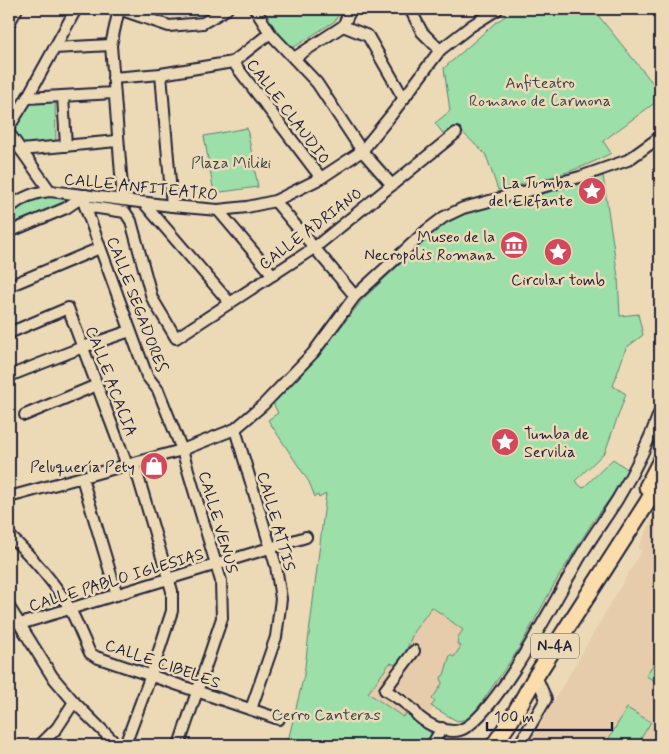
<svg xmlns="http://www.w3.org/2000/svg" width="669" height="754" font-family="Mynerve,sans-serif">
<rect width="100%" height="100%" fill="#ecdab7"/>
<filter id="ink" filterUnits="userSpaceOnUse"><feTurbulence type="fractalNoise" baseFrequency=".02" numOctaves="2"/><feDisplacementMap in="SourceGraphic" scale="10" xChannelSelector="R" yChannelSelector="G"/><feConvolveMatrix kernelMatrix="1 2 1 2 8 2 1 2 1" color-interpolation-filters="sRGB"/></filter>
<g filter="url(#ink)">
<g fill="#e6ccaa">
<polygon points="660,503 660,745 528,745 642,550 638,549"/>
<polygon points="432,607 464,630 458,638 457,644 461,646 454,658 449,658 444,675 441,677 442,684 432,698 436,701 432,706 434,707 423,723 403,717 367,693 390,663 400,666 414,631"/>
</g>
<g fill="#9cdfa9" stroke="#5f8072">
<polygon points="261,9 341,9 335,21 291,49 270,24"/>
<path d="M516 9H593L660 92V99L603 141 611 153C576 173 537 181 498 190L486 155 457 127 445 136 435 123 450 111 444 68 495 23Z"/>
<polygon points="28,100 55,101 56,142 20,147 9,133"/>
<polygon points="247,128 258,187 214,193 204,136"/>
<polygon points="603,176 618,277 620,316 638,314 643,335 626,348 613,386 626,394 605,452 575,481 583,488 613,459 630,471 592,523 555,583 518,650 470,719 457,721 431,706 435,702 432,699 442,684 441,677 444,675 450,655 454,657 461,646 457,644 458,637 463,630 432,607 414,631 400,666 390,663 368,693 403,717 407,712 426,725 432,736 429,745 287,745 304,675 326,494 319,498 318,495 315,497 309,482 268,420 278,413 273,403 309,367 363,299 431,235 446,223 463,214"/>
<path d="M44 195 76 199 9 227V216C20 206 30 200 44 195Z"/>
<polygon points="660,653 660,684 646,676"/>
<polygon points="627,708 651,722 637,745 605,745"/>
</g>
<g fill="none" stroke-linecap="round" stroke-linejoin="round">
<defs>
<g id="minor">
<polyline points="119,9 111,45 123,200"/>
<polyline points="119,9 169,26 203,23 227,9"/>
<polyline points="255,9 270,33 317,83 362,151 392,185"/>
<polyline points="410,9 422,32 440,50"/>
<polyline points="9,23 17,9"/>
<polyline points="343,26 368,36 404,99"/>
<polyline points="54,48 111,45"/>
<polyline points="294,58 343,26 351,9"/>
<polyline points="233,62 321,178"/>
<polyline points="161,74 172,206"/>
<polyline points="113,78 161,74 233,62 270,33"/>
<polyline points="63,96 66,146"/>
<polyline points="27,98 114,93"/>
<polyline points="9,127 27,98 76,9"/>
<polyline points="9,133 50,191"/>
<polyline points="21,150 117,141"/>
<polyline points="85,195 85,206 147,376 158,390 182,450 221,581 222,618 179,745"/>
<polyline points="275,201 355,296"/>
<polyline points="144,203 230,303"/>
<polyline points="85,206 125,212 131,221 152,298 176,338 314,248 456,133"/>
<path d="M9 208C21 198 34 192 50 191L172 206 218 210 247 207 275 201 321 178 362 151 392 114 440 50 471 26 498 9"/>
<polyline points="218,210 273,275"/>
<polyline points="9,232 66,208 85,195"/>
<polyline points="9,286 100,248"/>
<polyline points="9,333 68,308 127,465"/>
<polyline points="9,376 83,347 130,331"/>
<polyline points="25,415 97,385"/>
<polyline points="235,429 276,566 281,599 276,637 251,709"/>
<polyline points="82,478 117,595"/>
<polyline points="9,497 182,450 235,429 263,405 313,353 355,296 427,230 444,217 463,208 580,177 628,160 660,137"/>
<path d="M9 535C32 557 52 579 69 607 77 622 83 638 90 653L96 657 279 719"/>
<polyline points="9,607 52,676 74,702 117,745"/>
<polyline points="20,624 306,537"/>
<path d="M414 651 385 690C395 696 405 702 413 710 415 711 416 714 418 716 428 725 447 734 460 730 494 720 560 591 580 557 591 538 605 519 617 500 634 472 649 442 660 411"/>
<polyline points="40,745 57,728 74,702"/>
<polyline points="125,745 151,675 172,611 172,591 134,463"/>
<polyline points="432,745 442,728"/>
<polyline points="519,745 546,699 536,676"/>
</g>
<g id="highway">
<polyline points="647,487 660,462"/>
<polyline points="494,745 511,720 536,676 647,503 660,479"/>
</g>
</defs>
<use href="#minor" stroke="#22223b" stroke-width="14"/>
<use href="#highway" stroke="#22223b" stroke-width="19"/>
<use href="#minor" stroke="#ecdab7" stroke-width="10"/>
<use href="#highway" stroke="#fbddab" stroke-width="15"/>
</g>
</g>
<defs>
<symbol id="sight-disc" viewBox="-11 -11 22 22"><circle r="9.5" fill="#d1495b" stroke="#ecdab7"/><path d="M0-6L1.8-2.2L6-1.7L2.9 1.2L3.7 5.4L0 3.3L-3.7 5.4L-2.9 1.2L-6-1.7L-1.8-2.2Z" fill="#fff"/></symbol>
<symbol id="museum-disc" viewBox="-11 -11 22 22"><circle r="9.5" fill="#d1495b" stroke="#ecdab7"/><path d="M0-6L6-3V-2H-6V-3ZM-5-1h2V3h-2ZM-1-1h2V3h-2ZM3-1h2V3H3ZM-6 4H6V6H-6Z" fill="#fff"/></symbol>
<symbol id="shop-disc" viewBox="-11 -11 22 22"><circle r="9.5" fill="#d1495b" stroke="#ecdab7"/><path d="M-5-2.5h2.3a2.7 3.5 0 0 1 5.4 0H5L5.5 6h-11ZM-1.5-2.5h3a1.5 2.3 0 0 0-3 0Z" fill="#fff"/></symbol>
</defs>
<g fill-rule="evenodd">
<use href="#sight-disc" x="576" y="175" width="32" height="32"/>
<use href="#museum-disc" x="498" y="229" width="32" height="32"/>
<use href="#sight-disc" x="542" y="236" width="32" height="32"/>
<use href="#sight-disc" x="489" y="426" width="32" height="32"/>
<use href="#shop-disc" x="138" y="450" width="32" height="32"/>
</g>
<g text-anchor="middle" stroke-width="5" stroke-linejoin="round" paint-order="stroke">
<rect fill="#ecdab7" stroke="#5f5960" stroke-width="1" x="531" y="633.5" width="48" height="25" rx="4"/>
<g font-size="15" font-weight="bold" fill="#22223b">
<text x="555" y="651">N-4A</text>
</g>
<g font-size="16" fill="#3a4851" stroke="#ecdab7">
<text x="540" y="88">Anfiteatro<tspan x="540" dy="18">Romano de Carmona</tspan></text>
<text x="231" y="168">Plaza Miliki</text>
<text x="326" y="720">Cerro Canteras</text>
</g>
<g font-size="16" fill="#22223b" stroke="#ecdab7">
<text transform="translate(289 111) rotate(53)" y="6">CALLE CLAUDIO</text>
<text transform="translate(141 186) rotate(6)" y="6">CALLE ANFITEATRO</text>
<text transform="translate(310 228) rotate(-37)" y="6">CALLE ADRIANO</text>
<text transform="translate(138 304) rotate(69)" y="6">CALLE SEGADORES</text>
<text transform="translate(112 381) rotate(69)" y="6">CALLE ACACIA</text>
<text transform="translate(277 521) rotate(74)" y="6">CALLE ATTIS</text>
<text transform="translate(219 522) rotate(74)" y="6">CALLE VENUS</text>
<text transform="translate(116 579) rotate(-17)" y="6">CALLE PABLO IGLESIAS</text>
<text transform="translate(163 663) rotate(19)" y="6">CALLE CIBELES</text>
</g>
<g font-size="16" fill="#22223b" stroke="#ecdab7" text-anchor="end">
<text x="573" y="188">La Tumba<tspan x="573" dy="18">del Elefante</tspan></text>
<text x="495" y="242">Museo de la<tspan x="495" dy="18">Necropolis Romana</tspan></text>
<text x="558" y="285" text-anchor="middle">Circular tomb</text>
<text x="524" y="439" text-anchor="start">Tumba de<tspan x="524" dy="18">Servilia</tspan></text>
<text x="135" y="472">Peluquería Pety</text>
</g>
</g>
<rect width="669" height="754" fill="none" stroke="#ecdab7" stroke-width="30"/>
<rect x="15" y="15" width="639" height="724" fill="none" stroke="#22223b" stroke-width="2" filter="url(#ink)"/>
<path d="M487 722v8h125v-8" fill="none" stroke="#22223b" stroke-width="2.5"/>
<text x="494" y="722" font-size="15" fill="#22223b" stroke="#ecdab7" stroke-width="4" paint-order="stroke">100 m</text>
</svg>
